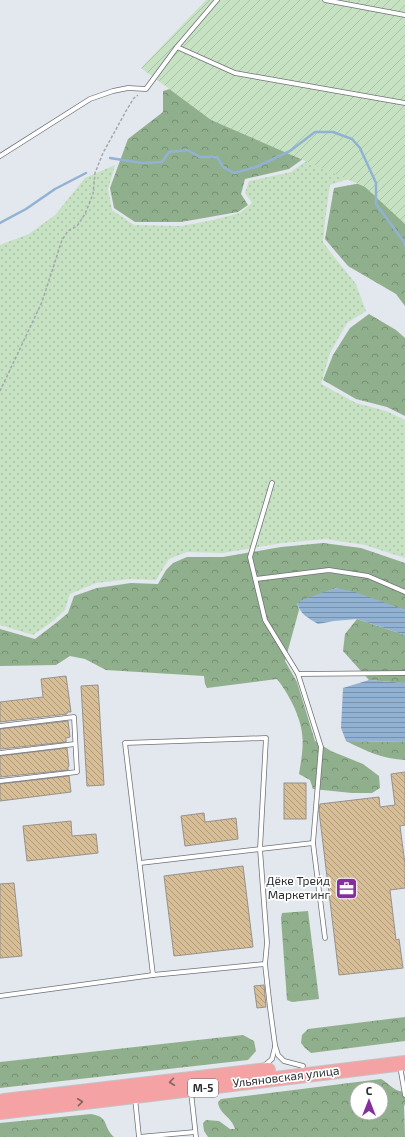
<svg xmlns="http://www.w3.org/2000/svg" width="405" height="1137" font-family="'Exo 2',sans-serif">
<defs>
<pattern id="grass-dots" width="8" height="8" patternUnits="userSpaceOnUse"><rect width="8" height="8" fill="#c6e2c3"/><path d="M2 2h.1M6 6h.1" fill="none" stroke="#aac2a8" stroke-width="1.8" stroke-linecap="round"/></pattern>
<pattern id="forest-crowns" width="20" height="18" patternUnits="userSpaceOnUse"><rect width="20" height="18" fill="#90af8c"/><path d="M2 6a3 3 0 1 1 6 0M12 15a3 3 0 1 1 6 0" fill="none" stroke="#768f73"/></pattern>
<pattern id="garden-furrows" width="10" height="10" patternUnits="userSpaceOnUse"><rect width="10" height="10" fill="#c6e2c3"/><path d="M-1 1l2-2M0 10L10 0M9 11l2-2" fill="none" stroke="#aac2a8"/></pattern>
<pattern id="water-rules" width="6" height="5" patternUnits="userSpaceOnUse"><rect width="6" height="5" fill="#92b2d4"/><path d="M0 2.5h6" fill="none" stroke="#7791ac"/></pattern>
<pattern id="building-back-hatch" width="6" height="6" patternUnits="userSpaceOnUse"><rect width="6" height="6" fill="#d8be97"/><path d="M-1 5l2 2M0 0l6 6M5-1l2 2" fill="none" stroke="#af9b7c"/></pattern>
</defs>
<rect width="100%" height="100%" fill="#e3e7ee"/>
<polygon fill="url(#grass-dots)" points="309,159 355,177 330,185 326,213 323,242 331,253 356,284 366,311 347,323 330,353 321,384 356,403 386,411 405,420 405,558 365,545 326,539 282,543 223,553 187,552 169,559 156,580 130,579 96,583 70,594 65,610 53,621 33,635 0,625 0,245 29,234 55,215 85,178 115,165 108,189 112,210 134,225 182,226 213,220 240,213 252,203 245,193 249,181 291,172"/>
<g fill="url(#forest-crowns)" fill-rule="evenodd">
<polygon points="184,85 307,156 289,169 245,179 241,194 248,205 238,212 181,222 135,222 114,208 110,188 128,139 163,112 163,91"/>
<polygon points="383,179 405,183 405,306 396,294 348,266 325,239 334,188"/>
<polygon points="369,314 396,330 405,338 405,416 387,407 356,399 323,380 333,355 350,328"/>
<path d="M323 543 361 548 405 563V610L336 588 297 603 299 610 285 661 297 682 315 741 331 751 363 764 379 776 380 788 372 793H352L313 789 310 780 299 774C301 761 304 747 302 733 300 715 288 693 277 679L207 688 205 684 204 676 106 670 85 659 70 656 56 665 0 666V629L35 639 56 623 68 613 74 596 97 588 131 583 158 584 166 570 173 563 187 557H223L281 547Z"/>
<polygon points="357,619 405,635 405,683 369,680 343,651 345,634"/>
<path d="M346 741 405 742V760C383 759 366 751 346 741Z"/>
<polygon points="308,911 319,999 292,1002 287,1000 281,918 282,913"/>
<polygon points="405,1017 405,1041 311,1053 305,1048 301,1043 302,1035 308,1029"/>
<polygon points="243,1035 254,1041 256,1051 248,1060 0,1088 0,1062"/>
<path d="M381 1079C389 1083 396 1094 405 1091V1104L404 1106 405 1137H208L204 1131 203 1123 206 1120 219 1121 230 1129H235C232 1117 219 1114 218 1102L221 1099ZM357 1089H381V1113H357Z"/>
<path d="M91 1114C110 1117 102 1126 114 1137H0V1123Z"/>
</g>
<polygon fill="url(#garden-furrows)" points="206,0 405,0 405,224 365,187 211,120 141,68"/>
<g fill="url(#water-rules)">
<path d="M336 588 355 592 405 610V635L357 619 334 621 318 624C308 618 300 614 297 603 309 596 323 593 336 588Z"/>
<polygon points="369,680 405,683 405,742 346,741 341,728 343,688"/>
</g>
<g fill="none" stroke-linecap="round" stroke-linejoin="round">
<g stroke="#92b2d4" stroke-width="2.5">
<polyline points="110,158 142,163 162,162 169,152 187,150 200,157 217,157 223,167 234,173 256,167 290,151 315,132 333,132 352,139 360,148 376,183 376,204 404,242 405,246"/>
<polyline points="0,223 26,209 55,189 86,173"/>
</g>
</g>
<g fill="url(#building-back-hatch)" stroke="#96928c">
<polygon points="66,676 71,712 67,712 67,714 0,722 0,702 43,697 41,679"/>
<polygon points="98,685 104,785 87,786 81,686"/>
<polygon points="68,721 70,737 66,738 66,742 0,749 0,729"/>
<polygon points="67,748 69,766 68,767 68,770 0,777 0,756"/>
<polygon points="405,772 405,825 400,826 405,864 405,888 390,890 396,940 399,939 403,968 339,975 319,811 320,804 379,797 380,807 395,805 391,774"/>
<polygon points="69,776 71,792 0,801 0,784"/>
<rect x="284" y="783" width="22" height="36"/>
<polygon points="204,813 205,822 236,818 238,839 185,846 181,816"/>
<polygon points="71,821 72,836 96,834 98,853 27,861 23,826"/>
<polygon points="243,866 253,947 174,956 164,876"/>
<polygon points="14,883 22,956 0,958 0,884"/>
<polygon points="264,985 266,1007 257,1008 254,986"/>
</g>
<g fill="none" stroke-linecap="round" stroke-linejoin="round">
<defs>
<g id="service">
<polyline points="325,0 405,15"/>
<polyline points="177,47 235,73 405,103"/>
<polyline points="0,156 90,99 113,91 128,88 146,89 177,47 217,0"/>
<polyline points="272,483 250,557 265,620 298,674 321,747 313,843 325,938"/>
<polyline points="256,579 329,570 368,576 405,592"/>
<polyline points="298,674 405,673"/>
<polyline points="0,726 74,717 77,772 0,781"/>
<polyline points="0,753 75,744"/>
<polyline points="140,863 313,843"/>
<polyline points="265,964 153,975 125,743 266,738 260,849 267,943 265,964 270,1008 275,1045 278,1055 284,1061 303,1066"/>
<polyline points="0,996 153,975"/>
<polyline points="264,1066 272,1059 275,1047"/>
<polyline points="400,1066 405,1095"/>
<polyline points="191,1092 196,1137"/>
<polyline points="135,1098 139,1137"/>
<polyline points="139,1137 195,1132"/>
</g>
<g id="trunk">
<polyline points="4,1101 268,1070"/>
<polyline points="0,1112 135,1096 405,1063"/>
</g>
</defs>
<use href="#service" stroke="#6f7278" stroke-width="5.5"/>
<use href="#trunk" stroke="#c4c4c5" stroke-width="16"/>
<polyline stroke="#a4a7ad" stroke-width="1.5" stroke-dasharray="3 2" stroke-linecap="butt" points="0,391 42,302 62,240 68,231 77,226 85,214 93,194 95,173 103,153 126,111 134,98 138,95"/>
<use href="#service" stroke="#fff" stroke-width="4"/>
<use href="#trunk" stroke="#f4a2a3" stroke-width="14"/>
</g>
<defs><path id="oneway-chevron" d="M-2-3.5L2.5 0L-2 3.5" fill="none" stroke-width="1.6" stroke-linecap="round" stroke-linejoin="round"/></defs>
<g stroke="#866264">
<use href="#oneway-chevron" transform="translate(172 1082) rotate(173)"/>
<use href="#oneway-chevron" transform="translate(80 1102) rotate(-6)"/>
</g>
<defs>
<symbol id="office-square" viewBox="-11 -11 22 22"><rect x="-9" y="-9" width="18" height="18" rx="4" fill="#832f9e" stroke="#fff"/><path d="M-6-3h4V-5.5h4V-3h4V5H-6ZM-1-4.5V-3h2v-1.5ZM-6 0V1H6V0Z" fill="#fff"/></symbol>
</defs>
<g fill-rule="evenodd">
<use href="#office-square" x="334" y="876" width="25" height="25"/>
</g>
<g text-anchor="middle" stroke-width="3.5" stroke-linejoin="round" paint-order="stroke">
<rect fill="#fff" stroke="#6b6c6e" stroke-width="1" x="188" y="1079" width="30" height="18" rx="3"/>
<g font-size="11" font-weight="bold" fill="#2c2d30">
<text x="203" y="1092">М-5</text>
</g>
<g font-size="12" fill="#2c2d30" stroke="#fff" text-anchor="end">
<text x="330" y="885">Дёке Трейд<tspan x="330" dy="14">Маркетинг</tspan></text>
</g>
<g font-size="12" fill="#2c2d30" stroke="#fff">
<text transform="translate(286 1077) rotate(-7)" y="4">Ульяновская улица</text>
</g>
</g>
<g transform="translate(369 1101)"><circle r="19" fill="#ffffff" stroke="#ababac"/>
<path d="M0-3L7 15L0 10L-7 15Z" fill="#832f9e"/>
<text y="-6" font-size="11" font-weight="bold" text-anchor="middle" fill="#2c2d30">С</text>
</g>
</svg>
